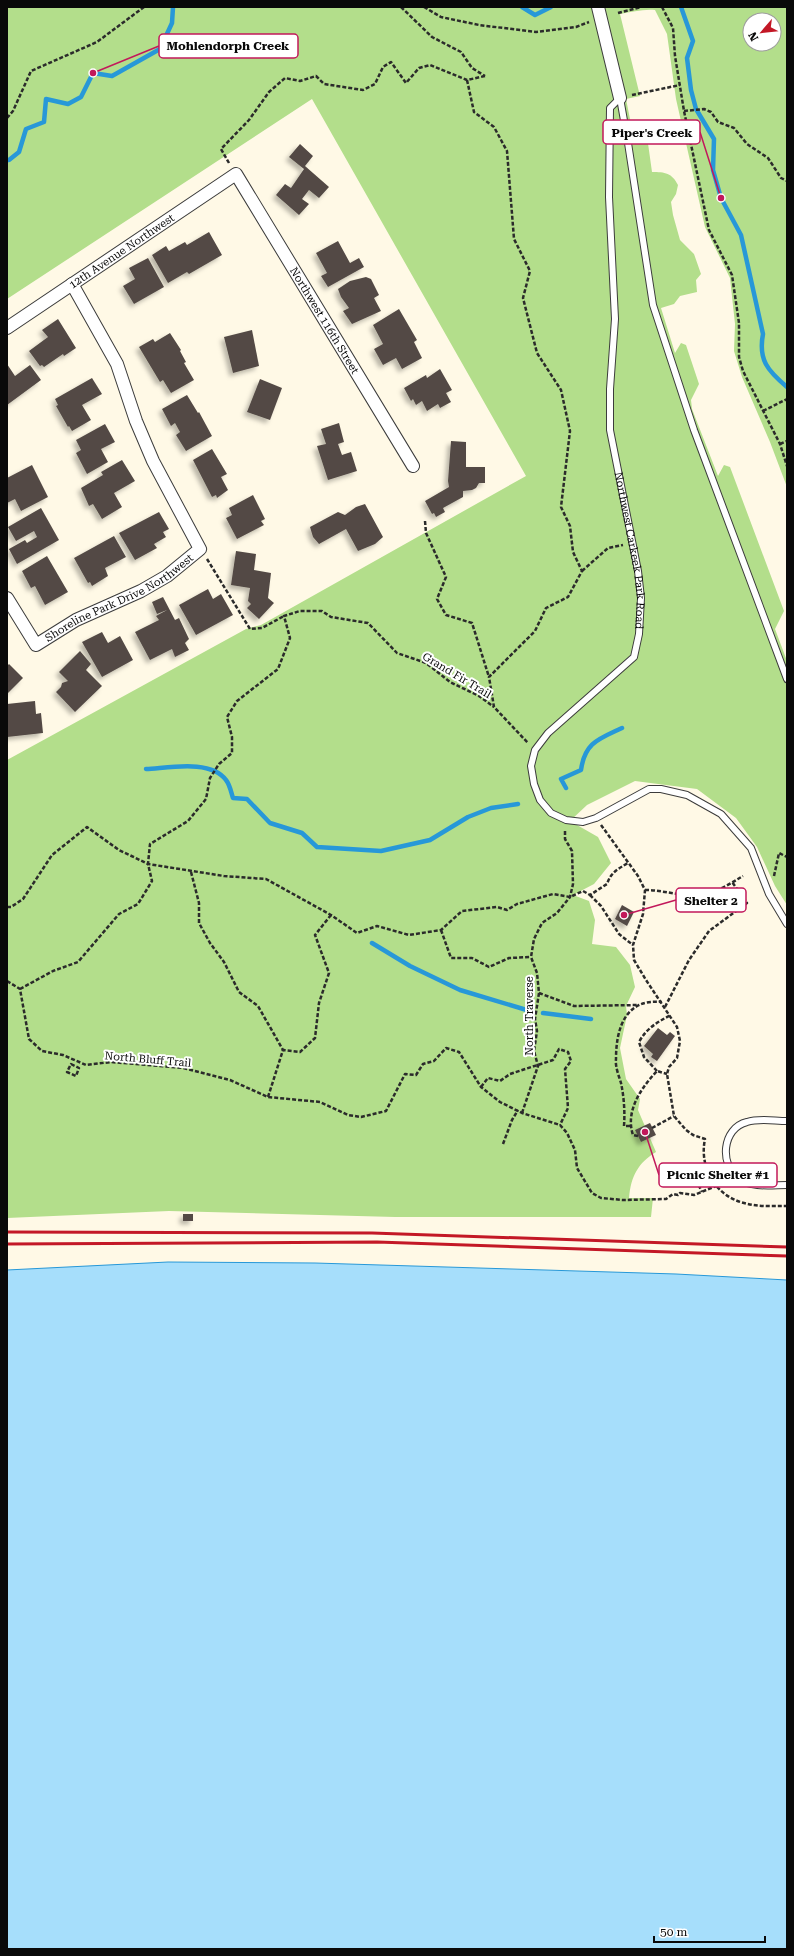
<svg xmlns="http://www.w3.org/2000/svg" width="794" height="1956" font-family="'Roboto Serif',serif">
<defs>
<filter id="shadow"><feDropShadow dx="-3.5" dy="3.5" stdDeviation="2" flood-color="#0004"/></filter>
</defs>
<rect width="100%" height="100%" fill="#fff9e6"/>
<path fill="#b3de8b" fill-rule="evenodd" d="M7 7H787V487L770 442 742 377 734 351 735 324 730 278 705 227 676 99 667 34 655 10C643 9 632 12 620 14L640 96 626 99 632 129 639 120 645 122 652 172C665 172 672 173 678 185L676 194 671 202 673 215 680 240 694 254 701 274 696 280 697 292 680 296 674 304 661 308 675 353 681 343 686 345 699 384 691 400 692 409 718 476 724 465 730 467 784 611 775 629 787 661V905L775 886 757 847 736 818 697 789 635 781 587 805 570 821 598 837 611 863 594 884 573 895 589 901 595 920 592 944 616 947 630 965 635 987 626 1006 627 1015 620 1048 626 1079 640 1099 638 1110 656 1152C638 1163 631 1176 629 1198H653L651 1217H395L169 1211 7 1218V760L246 629 261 625 526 476 312 99 7 299ZM750 20H774V44H750Z"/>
<polygon fill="#a6defb" stroke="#2798d8" points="168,1262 315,1263 676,1274 787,1280 787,1949 7,1949 7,1270"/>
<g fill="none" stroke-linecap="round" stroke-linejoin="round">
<g stroke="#2798d8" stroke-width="4.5">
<polyline points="522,7 535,15 551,7"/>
<path d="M681 7 693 41 687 58 691 90 696 109 714 139 713 170 721 198 741 235 763 334C758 360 768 371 787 387"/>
<polyline points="7,160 9,160 19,152 26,129 44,122 46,99 68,104 81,97 93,73 112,76 160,49 172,23 173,7"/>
<path d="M146 769C168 768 211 759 226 780 230 785 231 792 233 798L247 799 270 823 302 833 317 847 381 851 430 840 468 817 491 808 518 804"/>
<path d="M566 788 561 779 581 770C585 742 599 739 622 728"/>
<polyline points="372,943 410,966 460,990 530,1011"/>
<polyline points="543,1013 591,1019"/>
</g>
</g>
<g fill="#534a45" filter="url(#shadow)">
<polygon points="300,144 313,156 305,166 329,187 319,198 309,190 302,199 309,204 299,215 276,195 285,184 291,188 304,169 289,157"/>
<polygon points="209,232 222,255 189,274 187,272 168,283 152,255 166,246 169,251 185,242 187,245"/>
<polygon points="338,241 350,263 359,258 364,267 328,287 321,276 327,273 316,253"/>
<polygon points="148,258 164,287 134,304 123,286 135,279 129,268"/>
<polygon points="366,277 371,279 379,295 374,298 381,311 352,324 343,311 349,308 341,297 338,289 350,281"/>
<polygon points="399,309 417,340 414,342 422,358 402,369 396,358 383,365 374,349 383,344 373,325"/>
<polygon points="58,319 76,348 64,356 63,354 44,367 42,365 40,366 29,351 48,337 42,330"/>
<polygon points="252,330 259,366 233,373 224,337"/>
<polygon points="170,333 181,350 180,351 186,362 184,363 194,380 171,393 163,380 160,382 139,347 153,339 155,342"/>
<polygon points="7,364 15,376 30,365 41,380 7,405"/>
<polygon points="440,369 452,390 446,393 451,402 440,408 438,404 427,411 422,401 416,405 413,399 411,401 404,388 426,375 427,378"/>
<polygon points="92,378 102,394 82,405 91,420 72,431 69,426 68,427 56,406 58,405 55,399"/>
<polygon points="260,379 282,388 270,420 247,412"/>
<polygon points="187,395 198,413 199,412 212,436 186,451 176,435 180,432 175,423 171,426 162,409"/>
<polygon points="339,423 344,442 338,444 342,455 351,452 357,471 328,480 317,446 326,444 321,429"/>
<polygon points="105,424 115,442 101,449 108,462 87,474 76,453 81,450 76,440"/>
<polygon points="451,441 466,442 466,467 485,467 485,483 479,483 476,488 472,490 463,491 463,497 443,508 445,512 436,517 434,513 432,514 425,501 449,487 448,481"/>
<polygon points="212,449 227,474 221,477 228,490 217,498 216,495 212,497 193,460"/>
<polygon points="122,460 135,481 114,493 122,507 102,519 93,504 89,506 81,488 103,475 101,472"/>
<polygon points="32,465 48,497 21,511 15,499 7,503 7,478"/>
<polygon points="253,495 265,519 261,521 264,525 237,539 226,518 232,515 229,508"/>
<polygon points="365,504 383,537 375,544 358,551 346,529 319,544 313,537 310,527 338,512 345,515 356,507"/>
<polygon points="41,508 59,540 17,564 9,549 25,540 27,543 37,537 34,531 16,541 8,527"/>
<polygon points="159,512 169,529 163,532 166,537 154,544 157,548 135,560 119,533"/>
<polygon points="114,536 126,557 105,568 108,576 92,586 90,582 88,583 74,558"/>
<polygon points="236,551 256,554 254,570 271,573 268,598 274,603 259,619 247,608 251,604 248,601 250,588 231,585"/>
<polygon points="47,556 68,592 45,605 35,586 31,588 22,571"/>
<polygon points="208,589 213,599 221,594 233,615 196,635 179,605"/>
<polygon points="163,597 175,620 179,618 189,639 185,643 189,650 175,657 172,649 150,660 135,632 159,620 156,616 167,610 157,614 152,602"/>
<polygon points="102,632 108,643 120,636 133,660 102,677 82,642"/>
<polygon points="80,651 91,664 86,670 102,686 75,712 56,692 61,687 62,683 68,681 59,672"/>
<polygon points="9,664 23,678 7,694 7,666"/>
<polygon points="35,701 36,714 41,713 43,733 7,737 7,704"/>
<polygon points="622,905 634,912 627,926 615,919"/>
<polygon points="658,1028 667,1035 670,1032 675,1036 657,1061 651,1057 653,1054 644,1046"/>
<polygon points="650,1123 656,1135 641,1142 635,1130"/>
<rect x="183" y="1214" width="10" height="7"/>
</g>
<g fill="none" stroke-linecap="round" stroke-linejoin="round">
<defs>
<g id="service">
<path id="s1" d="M787 679 694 430 653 305 628 143 620 98 610 108 609 197 615 319 610 389V430L638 571 641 598 639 634 634 657 548 733 535 750 531 766 534 784 540 800 551 813 566 820 583 822 596 818 649 789H661L687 795 721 814 751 848 769 894 787 924"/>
<path d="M787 1121C774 1121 759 1118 747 1122 722 1128 719 1165 739 1179 752 1188 772 1185 787 1185"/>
</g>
<g id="minor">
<polyline points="598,7 620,98"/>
<path id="s2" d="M7 328 236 174 413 466"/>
<path id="s3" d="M7 598 36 645 76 620 141 591 167 576 200 549 153 461 136 421 117 364 72 284"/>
</g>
</defs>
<use href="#service" stroke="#3c3c3c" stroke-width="8"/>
<use href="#minor" stroke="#3c3c3c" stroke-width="14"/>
<g stroke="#2b2b2b" stroke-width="2.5" stroke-dasharray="4 2" stroke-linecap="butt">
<polyline points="401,7 432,37 461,52 472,68 485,76"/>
<polyline points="424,7 441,17 479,25 536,32 576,27 589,22"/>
<polyline points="662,7 673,28 675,56 684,111 709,230 732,275 739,323 739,357 743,371 780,444 787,466"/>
<polyline points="618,13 641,7"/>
<polyline points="467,80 474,112 494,127 507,151 514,239 530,271 523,298 537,353 561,390 570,431 561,507 570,526 573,552 582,571 568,597 546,608 535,631 489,677 494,707 528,743"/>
<polyline points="632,95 680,85"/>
<polyline points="684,111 704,109 711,112 718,122 734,128 747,144 768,158 781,178 787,181"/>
<polyline points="7,118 13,111 31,71 97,42 144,7"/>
<polyline points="229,163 221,149 249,120 269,92 285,78 300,81 316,76 324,84 363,90 375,84 383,67 391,62 406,83 419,68 430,65 467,80 485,76"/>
<polyline points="763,411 787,399"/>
<polyline points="780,444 787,441"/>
<polyline points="425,521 426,533 446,577 437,599 446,615 472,623 489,677"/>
<polyline points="207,559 250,629 262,628 284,616"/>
<polyline points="582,571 608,548 623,545"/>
<path d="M601 825 638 876 645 890 643 914 633 945 634 960 646 980 677 1027 680 1041 677 1058 669 1067 667 1074 674 1116 686 1130 693 1135 705 1139C699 1167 715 1196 744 1203 758 1207 773 1206 787 1206"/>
<polyline points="191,872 199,903 199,923 210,943 224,962 239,992 258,1006 283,1050"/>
<polyline points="774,876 779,853 787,857"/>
<path d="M645 890C665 890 684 898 704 894 718 892 731 883 743 876"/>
<polyline points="590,895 601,906 619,934 633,945"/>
<path d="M7 907H11L23 899 52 855 87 827 119 850 148 864 224 876 266 879 331 915 357 933 377 926 409 935 441 930 462 911 497 907 507 910 517 904 553 894 570 897 583 891 590 895 607 884C611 872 618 869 628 863"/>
<polyline points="441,930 451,958 472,958 489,967 509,958 531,957"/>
<polyline points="7,981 20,989 29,1039 42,1051 63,1055 86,1065 111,1062 183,1068 230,1080 268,1097 320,1102 348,1115 361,1117 386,1111 405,1074 416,1075 423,1064 434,1061 446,1048 459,1052 481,1087 500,1102 522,1113 560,1125 567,1133 575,1150 577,1168 592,1193 601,1198 623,1200 666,1199 673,1194 678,1195 680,1193 694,1195 716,1186"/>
<polyline points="20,989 53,971 78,962 119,914 138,904 152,881 148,864 150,844 188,821 206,799 210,778 219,764 232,753 232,737 227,717 237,701 278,669 290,638 284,616 300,611 322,611 331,617 368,623 397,653 426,663 450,682 479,696 494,707"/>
<polyline points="539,993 574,1006 639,1005"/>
<polyline points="665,1007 689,960 709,931 747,903 732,882"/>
<polygon points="71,1064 79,1068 76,1076 67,1072"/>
<path d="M657 1071 644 1057 639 1042C646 1029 657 1022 671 1015"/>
<polyline points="481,1087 488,1078 500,1081 510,1074 553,1060 559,1049 568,1052 571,1061 565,1069 568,1108 560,1125"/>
<polyline points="268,1097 283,1050 300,1052 315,1038 319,1003 329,973 315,935 331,915"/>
<polyline points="522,1113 538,1066 534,1051 537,1031 535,1019 539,993 537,973 531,957 534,939 542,923 557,913 570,897 573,884 572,851 565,839 565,829"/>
<path d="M630 1126H624C625 1112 624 1097 621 1083 619 1076 615 1067 616 1059 616 1029 625 998 662 1002"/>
<polyline points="652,1128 674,1116"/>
<path d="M638 1136 633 1135C625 1111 641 1088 657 1071L667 1074"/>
<polyline points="503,1144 512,1120 518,1110"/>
<polyline points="686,1173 696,1180 702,1192"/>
</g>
<use href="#service" stroke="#fff" stroke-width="6"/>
<use href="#minor" stroke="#fff" stroke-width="12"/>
<g stroke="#c31826" stroke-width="3">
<polyline points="7,1232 372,1233 787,1247"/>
<polyline points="7,1244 377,1242 787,1256"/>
</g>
</g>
<g text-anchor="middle" stroke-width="4" stroke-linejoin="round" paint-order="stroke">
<g font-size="11" fill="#090909" stroke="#fff">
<text dy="4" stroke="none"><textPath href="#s2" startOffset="138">12th Avenue Northwest</textPath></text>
<text dy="4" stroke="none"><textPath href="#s2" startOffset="447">Northwest 116th Street</textPath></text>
<text dy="4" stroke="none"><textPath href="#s1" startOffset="1066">Northwest Carkeek Park Road</textPath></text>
<text dy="4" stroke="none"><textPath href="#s3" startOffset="151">Shoreline Park Drive Northwest</textPath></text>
<text transform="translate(457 675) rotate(31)" y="4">Grand Fir Trail</text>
<text transform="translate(529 1016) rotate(-90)" y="4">North Traverse</text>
<text transform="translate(148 1059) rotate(5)" y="4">North Bluff Trail</text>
</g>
</g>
<path fill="none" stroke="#c2185b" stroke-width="1.5" d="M93 73L159 46M721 198L700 132M624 915L676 900M645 1132L659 1175"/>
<g fill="#c2185b" stroke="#fff" stroke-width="1.5">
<circle cx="93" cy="73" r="4"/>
<circle cx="721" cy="198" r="4"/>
<circle cx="624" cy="915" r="4"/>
<circle cx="645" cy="1132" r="4"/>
</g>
<g fill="#fff" stroke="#c2185b" stroke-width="1.5">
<rect x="159" y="34" width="139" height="24" rx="4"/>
<rect x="603" y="120" width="97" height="24" rx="4"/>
<rect x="676" y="888" width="70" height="24" rx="4"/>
<rect x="659" y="1163" width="118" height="24" rx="4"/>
</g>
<g font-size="12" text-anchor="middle" font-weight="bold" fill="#090909">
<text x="228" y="50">Mohlendorph Creek</text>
<text x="652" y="137">Piper's Creek</text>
<text x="711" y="905">Shelter 2</text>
<text x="718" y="1179">Picnic Shelter #1</text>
</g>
<rect width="794" height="1956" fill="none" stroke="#090909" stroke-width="16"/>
<g transform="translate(762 32) rotate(242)"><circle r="19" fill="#ffffff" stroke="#9d9d9d"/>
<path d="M0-3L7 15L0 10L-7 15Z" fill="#c31826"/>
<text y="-6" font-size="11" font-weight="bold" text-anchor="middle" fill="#090909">N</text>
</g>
<path d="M654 1936v6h111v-6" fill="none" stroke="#090909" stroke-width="2"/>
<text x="660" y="1936" font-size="12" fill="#090909" stroke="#ffffff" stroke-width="3" paint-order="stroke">50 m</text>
</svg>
